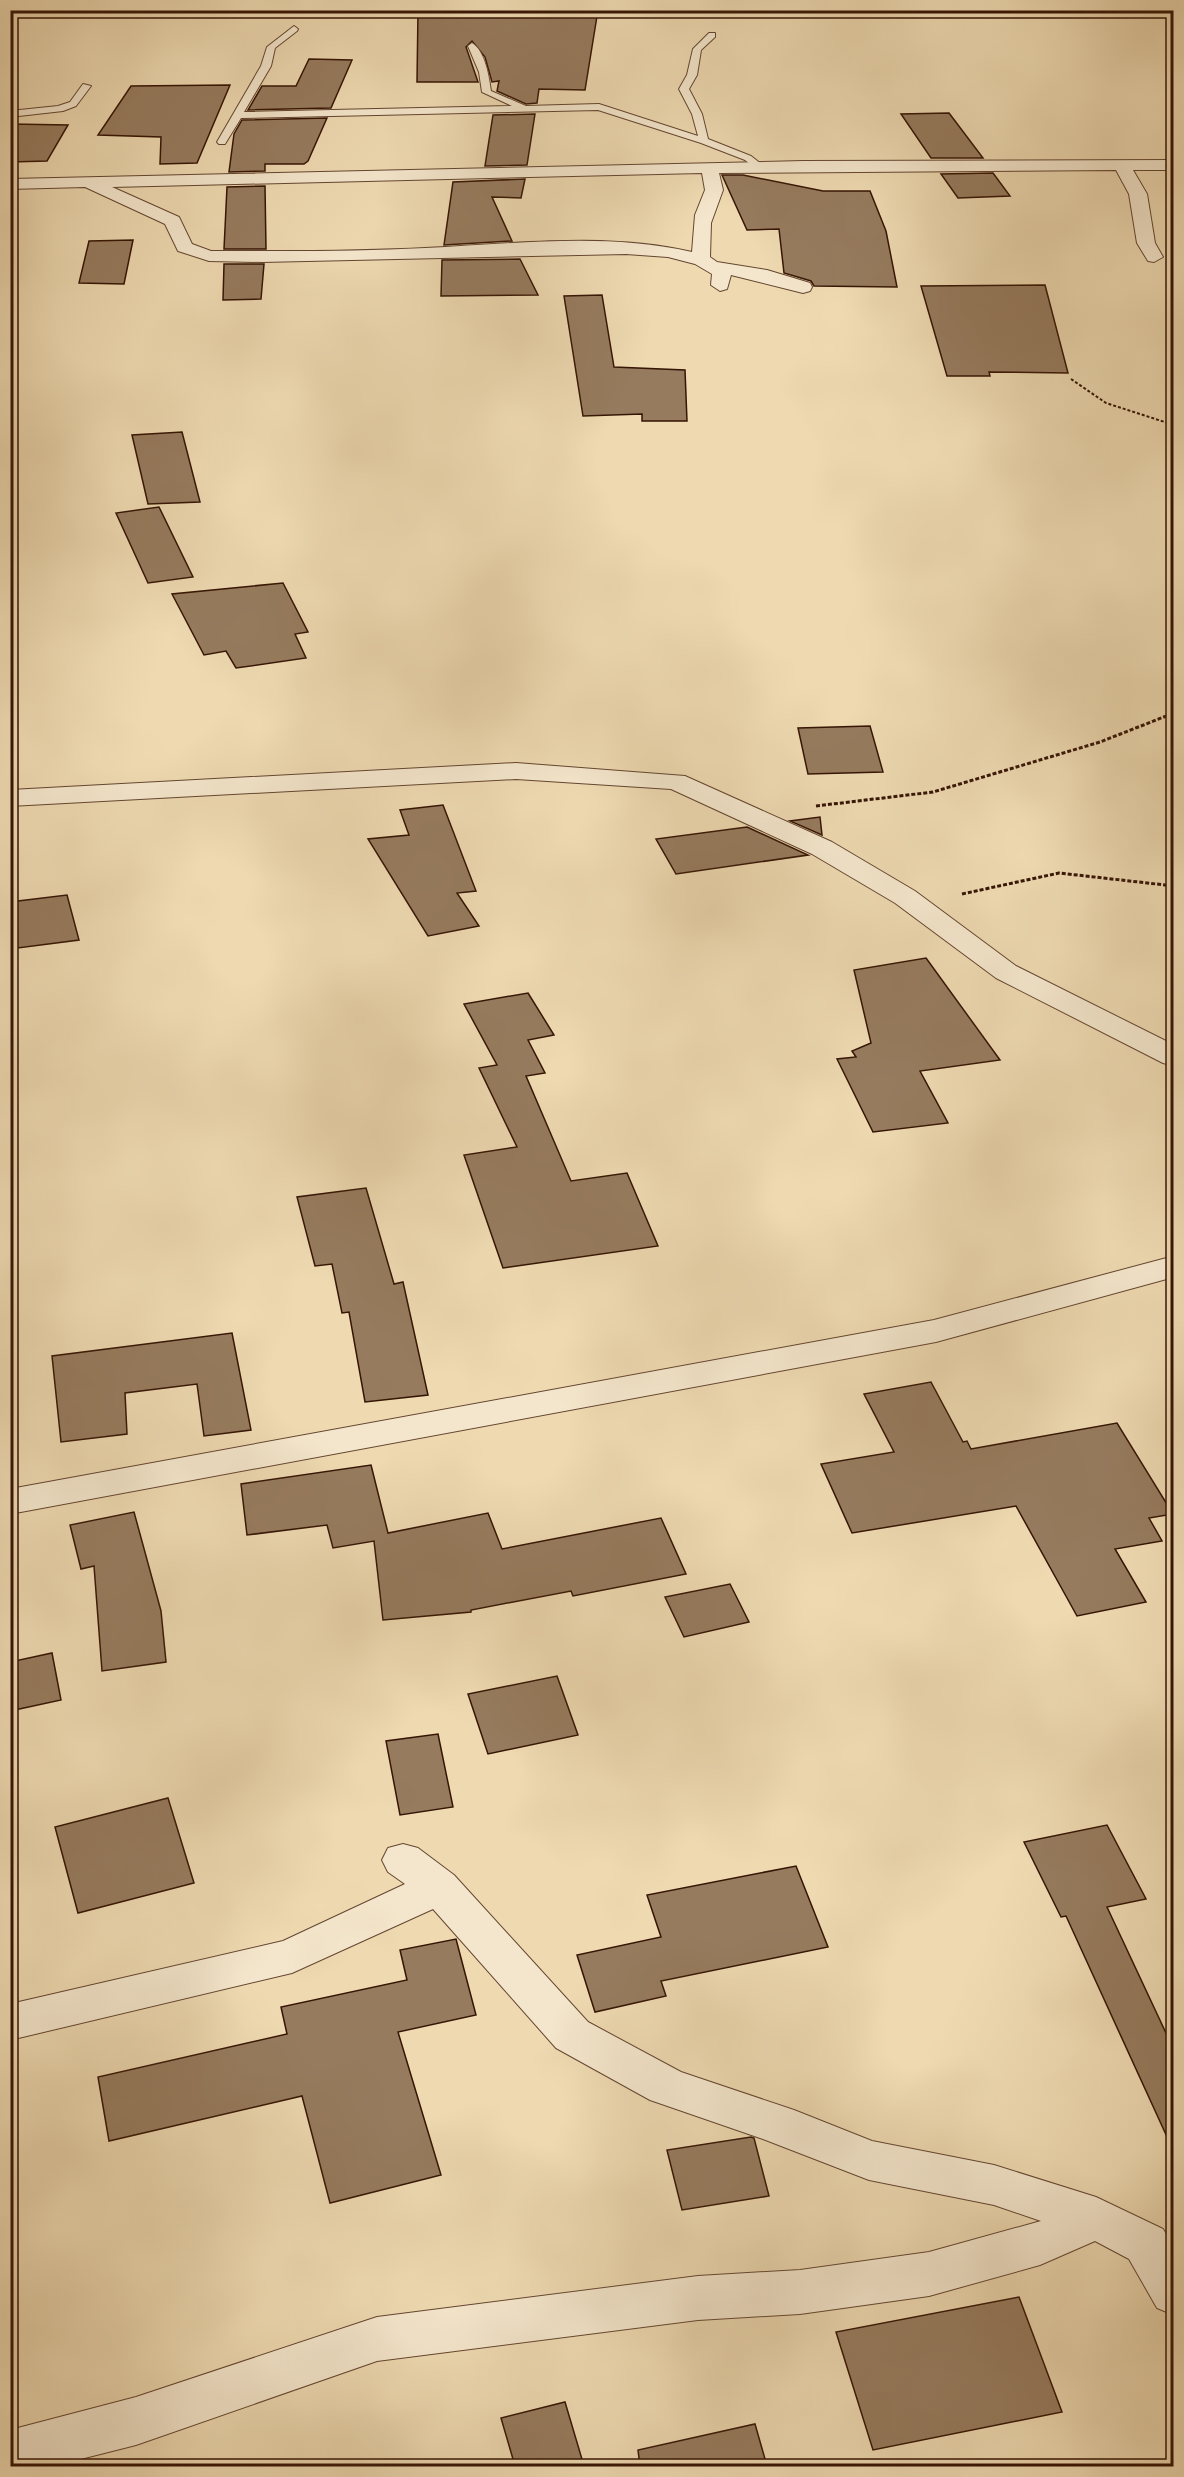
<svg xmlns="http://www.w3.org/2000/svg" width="1184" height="2477" font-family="'IM FELL DW Pica',serif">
<rect width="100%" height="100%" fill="#eed9b1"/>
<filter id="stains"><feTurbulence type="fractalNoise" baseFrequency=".00333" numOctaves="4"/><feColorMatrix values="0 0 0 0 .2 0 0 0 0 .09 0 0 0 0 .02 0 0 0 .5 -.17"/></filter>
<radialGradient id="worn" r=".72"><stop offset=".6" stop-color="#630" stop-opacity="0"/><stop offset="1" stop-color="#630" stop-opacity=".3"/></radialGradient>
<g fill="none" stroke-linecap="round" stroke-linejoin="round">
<polygon fill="#7f6249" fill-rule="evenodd" points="22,10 32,10 10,19 10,15"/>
</g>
<g fill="#967b5e" stroke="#361505" stroke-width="1.5">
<polygon points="598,10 585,90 539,89 537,103 526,104 497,91 499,81 492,82 485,57 472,41 466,47 478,82 417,82 418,11"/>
<polygon points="309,59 352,60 331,108 248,110 262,86 296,86"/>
<polygon points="230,85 197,163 160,164 161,137 98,135 131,86"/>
<polygon points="949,113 983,158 931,158 901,114"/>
<polygon points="535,114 527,165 485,166 493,115"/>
<polygon points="327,118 308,161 304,164 265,164 265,171 229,172 234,134 242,120"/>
<polygon points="10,124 68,125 47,161 10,162"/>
<polygon points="993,173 1010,196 958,198 941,174"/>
<polygon points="722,175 743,175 823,191 870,191 886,231 897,287 814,286 811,281 784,273 779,229 747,230"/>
<polygon points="525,179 521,198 492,197 512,241 444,245 453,182"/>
<polygon points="265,186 266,249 224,249 227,187"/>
<polygon points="133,240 124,284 79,283 89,241"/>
<polygon points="520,259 538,295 441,296 442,260"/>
<polygon points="224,264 264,264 261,299 223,300"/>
<polygon points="1045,285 1068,373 989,372 990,376 947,376 921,286"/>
<polygon points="602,295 614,367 685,370 687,421 642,421 642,414 583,416 564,296"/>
<polygon points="182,432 200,502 148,504 132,435"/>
<polygon points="159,507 193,577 148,583 116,513"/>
<polygon points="283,583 308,632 295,634 306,658 236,668 226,651 204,655 172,594"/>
<polygon points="870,726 883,772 808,774 798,728"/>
<polygon points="443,805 476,891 457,893 479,926 428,936 368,839 409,835 400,810"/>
<polygon points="820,817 822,835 790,821"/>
<polygon points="747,827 808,855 676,874 656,839"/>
<polygon points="67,895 79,940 10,949 10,902"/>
<polygon points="926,958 1000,1060 920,1071 948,1123 873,1132 837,1059 856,1057 852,1051 871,1043 854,970"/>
<polygon points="528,993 554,1035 528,1040 545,1073 526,1076 571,1181 627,1173 658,1246 503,1268 464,1155 517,1147 479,1068 497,1065 464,1004"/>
<polygon points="366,1188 394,1284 403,1282 428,1395 365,1402 349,1312 342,1313 332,1264 315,1266 297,1197"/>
<polygon points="232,1333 251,1430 204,1436 197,1384 125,1393 127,1434 61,1442 52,1356"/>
<polygon points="931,1382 963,1442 967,1441 971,1449 1117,1423 1173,1514 1149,1518 1162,1541 1115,1549 1146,1602 1077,1616 1016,1506 852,1533 821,1464 894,1452 864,1394"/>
<polygon points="371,1465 388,1533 488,1513 502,1549 661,1518 686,1574 573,1596 571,1591 471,1610 471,1612 383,1620 374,1541 333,1548 327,1525 247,1535 241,1484"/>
<polygon points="134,1512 161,1611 166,1662 102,1671 94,1566 81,1569 70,1525"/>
<polygon points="730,1584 749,1622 684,1637 665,1597"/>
<polygon points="52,1653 61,1700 10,1711 10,1662"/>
<polygon points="557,1676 578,1735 488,1754 468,1694"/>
<polygon points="438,1734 453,1807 400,1815 386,1741"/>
<polygon points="168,1798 194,1883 78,1913 55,1827"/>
<polygon points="1107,1825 1146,1899 1107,1907 1173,2048 1173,2150 1066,1916 1061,1917 1024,1842"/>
<polygon points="796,1866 828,1947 661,1981 666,1996 595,2012 577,1955 661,1937 647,1895"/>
<polygon points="456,1939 476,2015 398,2032 441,2175 330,2203 302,2096 109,2141 98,2077 287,2034 281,2007 407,1980 400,1950"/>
<polygon points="751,2137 754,2138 769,2196 682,2210 667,2150"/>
<polygon points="1019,2297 1062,2412 873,2450 836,2332"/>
<polygon points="565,2402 584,2466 515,2466 501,2418"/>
<polygon points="755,2424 767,2466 640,2466 638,2450"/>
</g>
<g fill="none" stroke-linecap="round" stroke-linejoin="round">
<defs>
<g id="service">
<path d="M294 26 298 29 297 31 275 48 271 66 244 112 512 106 482 92 479 72 468 46 472 43C485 51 489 76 491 91L526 106 599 104 698 136 692 114 679 89 687 75 693 49 709 33H715V37L701 50 697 75 689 89 702 114 708 139 751 156 765 167 756 169 745 160 701 143 598 110 241 118 225 144H219L217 142 261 66 267 47Z"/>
<polygon points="83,84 91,86 76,106 63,111 10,117 10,111 58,106 70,102"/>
</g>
<g id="minor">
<path d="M1174 160V170H1133L1147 194 1155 243 1163 257 1154 262 1148 261 1137 243 1129 194 1116 170 719 173 723 190 711 223 710 257 717 262 767 270 810 283 812 287 810 291 803 293 731 275 727 289 720 291 711 285 712 274 695 264 668 257 626 254 262 262 209 261 178 251 165 224 85 187 10 189V179L803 161ZM702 173 705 190 695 215 692 252C605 232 513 244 425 248 353 252 282 251 211 251L192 244 179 217 112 187Z"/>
<polygon points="516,763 685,776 832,842 915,891 1016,966 1174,1045 1174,1066 1163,1063 996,978 895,903 812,854 671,789 516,779 10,806 10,790"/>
<polygon points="1174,1256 1174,1277 936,1342 10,1514 10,1489 934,1320"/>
<polygon points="403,1844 418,1848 454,1875 588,2022 681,2072 794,2110 872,2141 994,2165 1096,2197 1163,2229 1174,2247 1174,2315 1157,2308 1129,2259 1095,2241 1040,2265 929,2296 800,2314 698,2320 377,2361 136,2445 53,2466 10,2466 10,2430 136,2397 377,2317 698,2276 800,2270 929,2252 1041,2221 994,2205 869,2180 763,2139 650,2100 556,2048 433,1909 292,1973 10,2040 10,2004 283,1941 405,1884 388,1872 382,1860 388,1848"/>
</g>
</defs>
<use href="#service" stroke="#644630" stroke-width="2"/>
<use href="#minor" stroke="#644630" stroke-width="2"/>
<polyline stroke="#361505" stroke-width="2" stroke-dasharray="3 2" stroke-linecap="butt" points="1071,379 1106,403 1174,425"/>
<g stroke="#361505" stroke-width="3" stroke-dasharray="4 2" stroke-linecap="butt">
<polyline points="816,806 933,792 1100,742 1174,713"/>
<polyline points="962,894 1059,873 1174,886"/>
</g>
<use href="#service" fill="#f4e6cc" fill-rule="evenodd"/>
<use href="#minor" fill="#f4e6cc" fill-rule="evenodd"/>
</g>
<rect width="1184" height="2477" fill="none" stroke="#eed9b1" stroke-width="36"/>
<rect x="12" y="12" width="1160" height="2453" fill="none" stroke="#361505" stroke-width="3"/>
<rect x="18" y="18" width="1148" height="2441" fill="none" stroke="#361505" stroke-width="1.5"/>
<rect width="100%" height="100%" filter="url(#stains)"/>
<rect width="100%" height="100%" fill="url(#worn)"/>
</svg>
